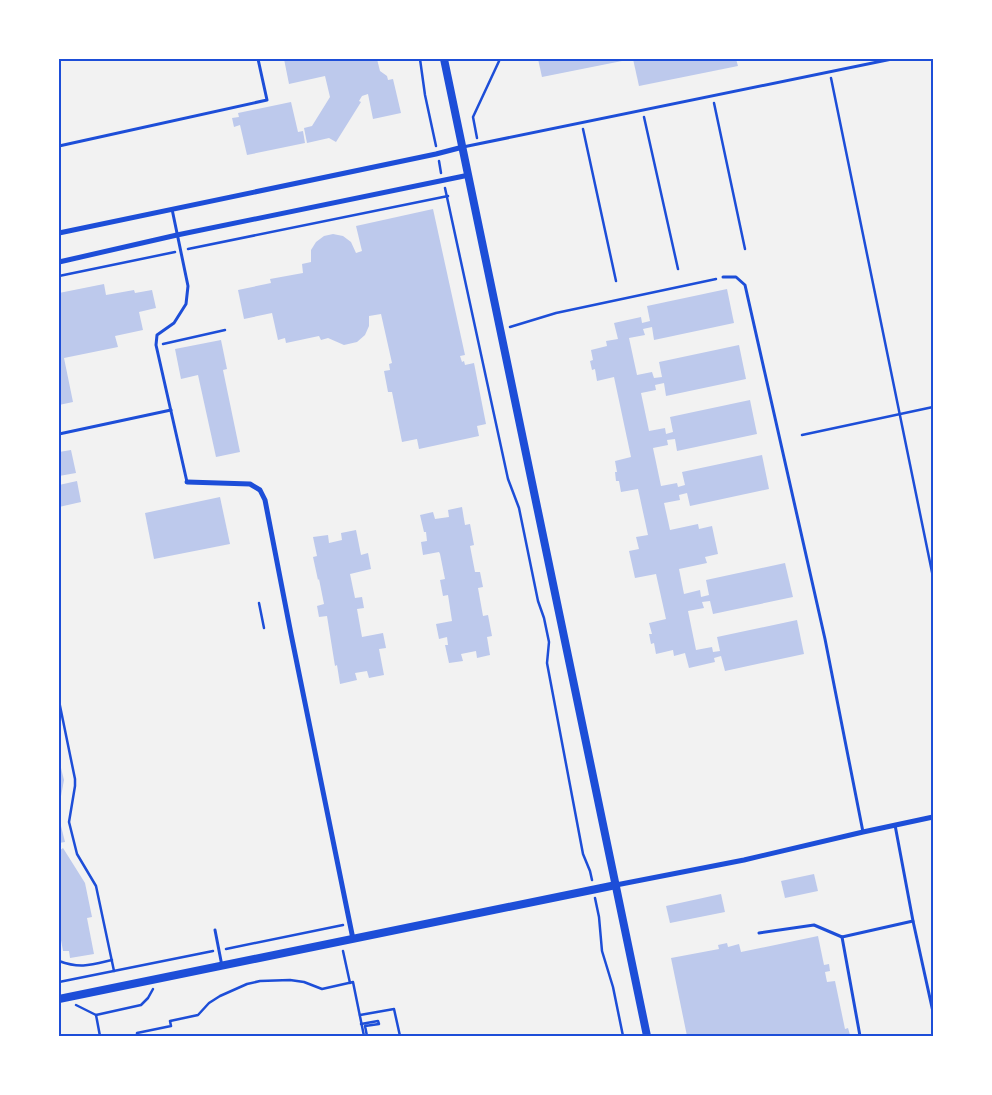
<svg xmlns="http://www.w3.org/2000/svg" width="992" height="1095" font-family="'Zilla Slab',serif">
<rect width="100%" height="100%" fill="#f2f2f2"/>
<g fill="#bdc9ec">
<polygon points="284,59 360,59 364,61 377,59 380,71 387,76 388,80 393,79 401,113 373,119 368,94 362,96 359,101 361,102 336,142 329,138 307,143 304,128 312,126 330,97 325,76 289,84"/>
<polygon points="538,59 627,59 627,60 542,77"/>
<polygon points="633,59 736,59 738,66 639,86"/>
<polygon points="291,102 298,132 303,131 305,143 247,155 240,125 234,127 232,118 239,117 238,113"/>
<polygon points="433,209 465,355 460,356 462,362 464,361 465,365 474,363 486,424 477,426 479,436 419,449 417,439 402,442 392,392 388,392 384,371 390,370 389,364 392,363 381,314 369,316 369,326 365,335 357,342 344,345 328,338 321,340 319,336 286,343 285,338 278,340 272,313 244,319 238,290 271,283 270,279 303,273 302,264 311,262 311,250 316,242 324,236 333,234 343,236 351,242 356,253 362,251 356,226"/>
<polygon points="104,284 106,295 134,290 135,293 152,290 156,308 139,312 143,330 115,336 118,347 64,358 73,402 59,405 59,293"/>
<polygon points="727,289 734,323 654,340 652,327 643,329 645,335 629,338 637,375 652,372 654,378 662,377 659,362 739,345 746,379 666,396 664,383 655,385 656,390 641,393 649,431 665,428 666,434 673,432 670,417 750,400 757,434 677,451 675,439 667,440 668,445 653,448 661,486 677,483 678,487 685,485 682,472 762,455 769,489 690,506 687,493 679,495 680,500 664,503 670,530 698,524 699,529 712,526 718,554 705,557 707,563 679,569 684,594 700,590 701,597 709,595 706,580 785,563 793,597 713,614 710,601 702,602 704,608 688,611 696,650 712,647 713,652 720,651 717,637 797,620 804,654 725,671 721,656 714,658 715,662 689,668 685,653 674,656 673,650 656,654 654,643 651,644 649,634 652,634 649,623 666,619 656,574 635,578 629,551 639,549 636,537 648,535 638,489 621,492 619,481 616,481 615,472 617,472 615,461 631,457 614,377 597,381 595,369 592,370 590,361 593,360 591,350 607,346 606,341 618,339 614,323 641,317 642,323 650,321 647,306"/>
<polygon points="221,340 227,369 223,370 240,452 216,457 198,375 181,379 175,349"/>
<polygon points="71,450 76,473 59,476 59,452"/>
<polygon points="77,481 81,502 59,507 59,485"/>
<polygon points="220,497 230,544 154,559 145,513"/>
<polygon points="462,507 465,525 470,524 474,545 470,546 475,572 480,572 483,587 478,588 483,616 488,615 492,636 487,637 490,655 477,658 476,651 461,654 463,661 449,663 445,645 448,645 447,637 439,639 436,624 452,621 448,595 443,596 440,580 445,579 440,554 439,552 423,555 421,542 427,541 426,532 424,532 420,515 433,512 435,519 449,517 448,510"/>
<polygon points="356,530 361,555 368,553 371,569 350,574 355,598 362,597 364,608 357,609 362,637 383,633 386,648 379,649 384,675 369,678 367,671 355,673 357,680 340,684 337,665 335,666 327,616 319,617 317,606 324,604 319,579 318,580 313,557 317,556 313,537 328,535 329,543 342,540 341,533"/>
<polygon points="59,760 64,780 60,802 59,802"/>
<polygon points="61,826 65,842 59,843 59,827"/>
<polygon points="63,848 85,883 92,917 87,918 94,954 70,958 69,951 63,951 59,929 59,851"/>
<polygon points="814,874 818,891 785,898 781,881"/>
<polygon points="721,894 725,912 670,923 666,906"/>
<polygon points="818,936 824,965 829,964 830,971 825,972 827,982 835,981 845,1029 848,1028 850,1035 687,1036 671,958 719,949 718,945 727,943 728,947 739,944 741,952"/>
</g>
<g fill="none" stroke-linecap="round" stroke-linejoin="round">
<g stroke="#1d4ed8" stroke-width="2.5">
<polyline points="420,59 425,95 436,146"/>
<polyline points="831,78 933,577"/>
<polyline points="714,103 745,249"/>
<polyline points="644,117 678,269"/>
<polyline points="583,129 616,281"/>
<polyline points="477,138 473,117 500,59"/>
<polyline points="439,161 441,173"/>
<polyline points="445,188 508,479 519,508 538,601 544,618 549,642 547,663 583,854 590,871 592,880"/>
<polyline points="188,249 448,196"/>
<polyline points="59,276 175,252"/>
<polyline points="510,327 556,313 716,279"/>
<polyline points="163,344 225,330"/>
<polyline points="802,435 933,407"/>
<polyline points="259,603 264,628"/>
<polyline points="59,701 75,779 75,786 69,822 77,854 96,886 114,971"/>
<polyline points="595,898 599,917 602,951 613,987 623,1036"/>
<polyline points="226,949 343,925"/>
<polyline points="343,951 350,983"/>
<path d="M59 961C80 969 91 965 112 960"/>
<polyline points="59,982 213,951"/>
<polyline points="76,1005 96,1015 141,1005 148,998 153,989"/>
<polyline points="96,1015 100,1036"/>
<polyline points="360,1015 394,1009 400,1036"/>
<polyline points="361,1024 378,1021 379,1024 365,1026 367,1036"/>
<polyline points="137,1036 137,1033 171,1026 170,1021 198,1015 209,1003 220,996 247,984 260,981 290,980 304,982 322,989 353,982 364,1036"/>
</g>
<g stroke="#1d4ed8" stroke-width="3">
<polyline points="59,146 267,100 258,59"/>
<polyline points="463,147 892,59"/>
<polyline points="172,209 188,286 186,304 174,323 157,335 156,345 187,482"/>
<polyline points="723,277 736,277 745,285 825,639 863,832"/>
<polyline points="59,434 171,410"/>
<polyline points="895,825 913,921 933,1012"/>
<polyline points="215,930 222,966"/>
<polyline points="759,933 814,925 842,937 913,921"/>
<polyline points="842,937 860,1036"/>
</g>
<g stroke="#1d4ed8" stroke-width="5">
<polyline points="59,233 436,154 463,147"/>
<polyline points="59,262 177,235 469,175"/>
<polyline points="187,482 250,484 260,490 265,500 291,634 353,939"/>
<polyline points="616,885 744,860 863,832 933,817"/>
</g>
<g stroke="#1d4ed8" stroke-width="8">
<polyline points="444,59 647,1036"/>
<polyline points="59,999 616,885"/>
</g>
</g>
<rect width="992" height="1095" fill="none" stroke="#ffffff" stroke-width="120"/>
<rect x="60" y="60" width="872" height="975" fill="none" stroke="#1d4ed8" stroke-width="2"/>
</svg>
